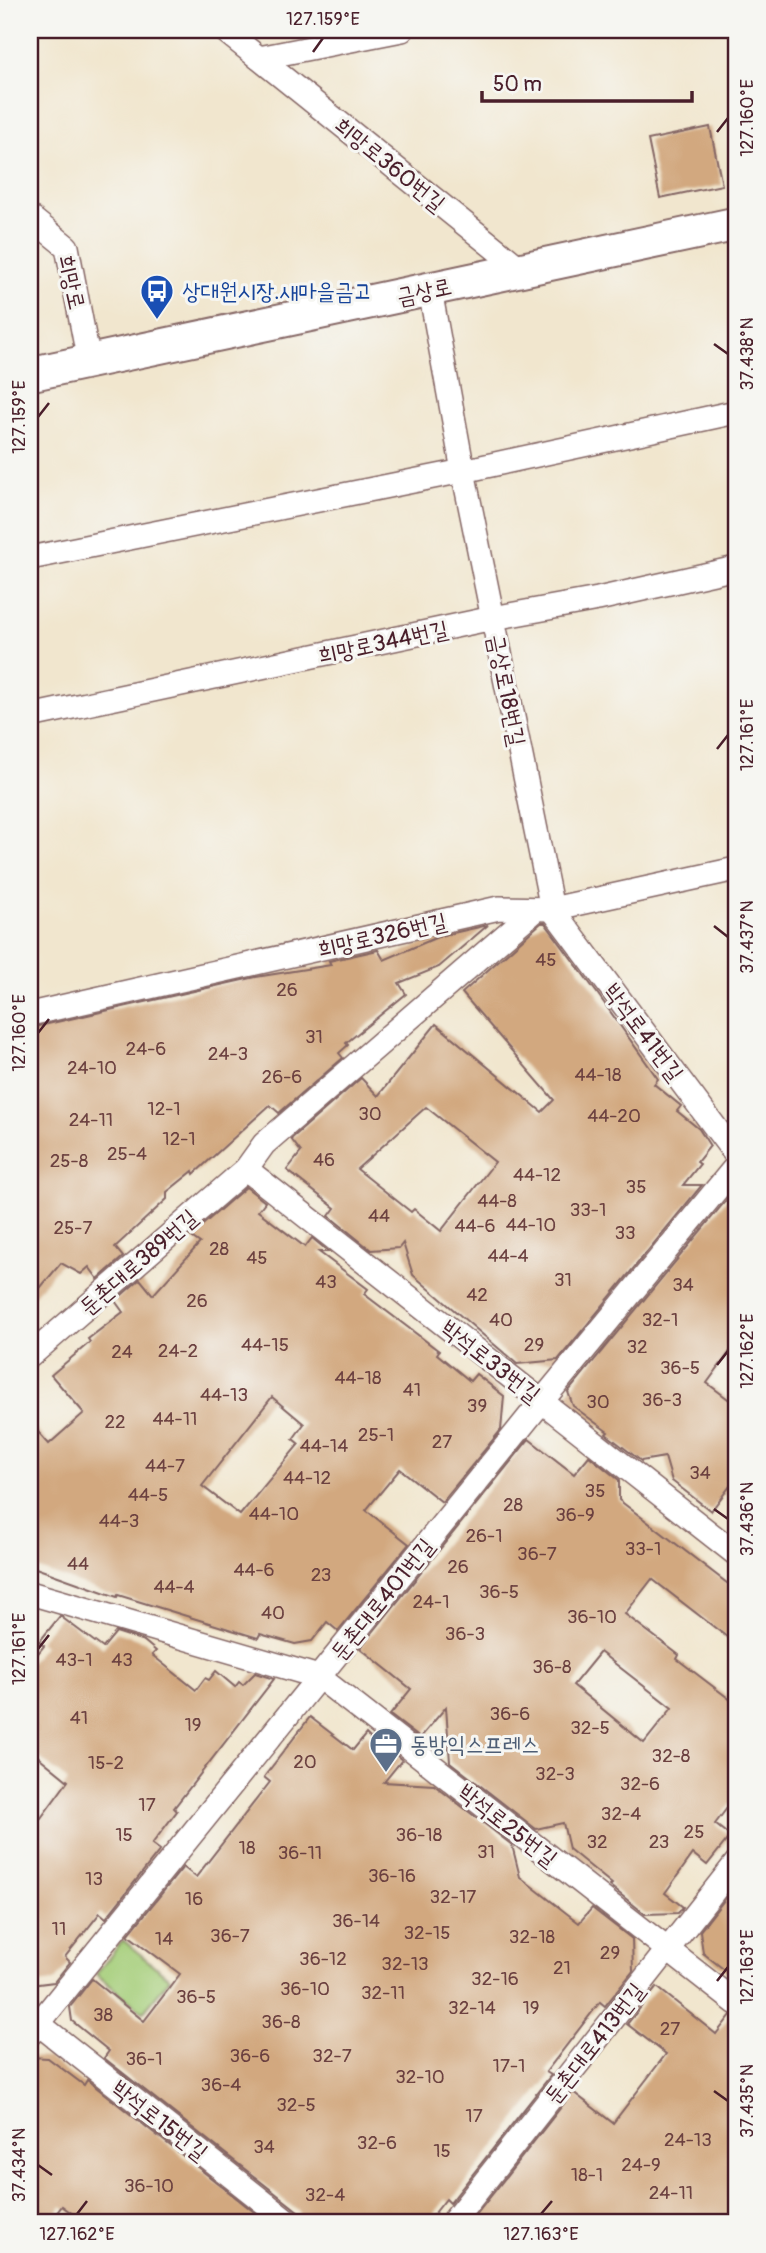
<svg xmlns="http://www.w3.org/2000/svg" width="766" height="2253" font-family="Pangolin,'Poor Story',sans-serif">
<rect width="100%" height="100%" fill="#f6f6f2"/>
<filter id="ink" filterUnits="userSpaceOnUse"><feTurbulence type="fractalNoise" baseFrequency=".0143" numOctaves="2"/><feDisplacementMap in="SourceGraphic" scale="14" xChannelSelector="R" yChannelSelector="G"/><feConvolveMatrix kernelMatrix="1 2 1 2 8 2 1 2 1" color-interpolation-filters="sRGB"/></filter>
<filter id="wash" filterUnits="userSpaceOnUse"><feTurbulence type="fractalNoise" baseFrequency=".00686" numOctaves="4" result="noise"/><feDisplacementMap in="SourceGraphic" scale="28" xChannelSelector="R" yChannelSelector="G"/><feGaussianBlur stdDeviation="1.57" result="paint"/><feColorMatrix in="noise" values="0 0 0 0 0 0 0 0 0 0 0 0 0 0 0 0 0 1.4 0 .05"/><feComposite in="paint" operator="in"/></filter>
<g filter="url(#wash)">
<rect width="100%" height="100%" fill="#f1e6ce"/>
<polygon fill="#a5ce79" stroke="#787652" stroke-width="2" points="123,1940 170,1979 143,2012 96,1974"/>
<g id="blocks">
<g fill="#d2a87f" fill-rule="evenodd">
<polygon points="710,127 722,185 660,198 648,140"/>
<path d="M541 923H545L597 993 658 1079 654 1084 681 1106 677 1111 699 1129 710 1146 697 1162 700 1164 683 1185H702L558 1360 517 1364 413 1275 403 1243 399 1248 371 1250 329 1216 335 1208 287 1170 301 1152 291 1139 361 1078 378 1096 436 1024 542 1112 554 1100 462 993ZM426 1107 495 1162 441 1231 414 1209 411 1212 357 1169Z"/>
<polygon points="488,925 439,967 399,983 406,994 346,1043 348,1045 339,1053 343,1058 279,1113 270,1105 194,1174 193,1171 167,1192 167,1199 115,1247 123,1257 98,1279 89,1267 81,1274 61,1263 30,1300 30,1028 256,977 331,965 329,961 378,950 384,960 440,936"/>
<path d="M246 1187 265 1202 258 1211 305 1247 312 1238 329 1252H319L368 1289 364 1294 439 1351 437 1354 470 1381 476 1374 504 1396 501 1430 442 1502 400 1469 366 1510 409 1544 338 1631 327 1622 312 1641 295 1644 260 1634 258 1638 118 1595 117 1597 30 1566V1423L49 1444 84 1413 51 1375 90 1342 88 1339 123 1312 115 1301 140 1279 153 1295 200 1243 190 1236ZM272 1397 304 1424 293 1439 299 1444 240 1515 202 1486Z"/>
<polygon points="736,1188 736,1343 707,1383 736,1405 736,1478 711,1511 672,1481 665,1457 641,1461 606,1434 608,1432 573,1406 568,1392"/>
<path d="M529 1439 574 1474 589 1456 619 1480V1500L736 1590V1644L652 1579 625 1614 679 1655 677 1659 736 1704V1796L715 1824 730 1836 707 1865 693 1854 665 1893 683 1907 678 1913 645 1914 610 1886 612 1884 569 1849 563 1823 536 1829 450 1762 446 1707 420 1738 390 1715 411 1689 360 1648ZM600 1652 672 1708 644 1743 573 1685Z"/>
<polygon points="60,1616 103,1648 116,1632 144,1641 156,1651 152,1655 196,1690 205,1678 209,1680 216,1671 235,1687 239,1682 243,1685 255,1673 274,1679 174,1808 177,1811 152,1844 160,1850 106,1918 100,1913 65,1957 70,1962 54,1982 30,1985 30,1833 68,1781 30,1750 30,1663 44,1646 39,1642"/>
<polygon points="310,1717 353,1750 366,1734 371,1739 373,1737 402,1760 384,1782 434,1785 512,1845 520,1877 579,1923 592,1908 632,1939 633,1971 605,2006 600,2002 546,2072 551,2075 450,2203 446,2199 427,2223 304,2223 299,2212 104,2058 109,2051 72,2021 70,2007 92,1979 144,2021 180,1974 128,1935 183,1867 196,1877 270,1782 264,1777"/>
<polygon points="736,1885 736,1979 703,1953 700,1931"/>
<polygon points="657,1987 716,2034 731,2015 736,2017 736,2223 476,2223 472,2220 573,2092 613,2123 666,2054 627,2024"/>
<polygon points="30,2057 48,2058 84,2085 87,2080 268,2223 85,2223 62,2206 49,2223 30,2223"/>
</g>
</g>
</g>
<g filter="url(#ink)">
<use href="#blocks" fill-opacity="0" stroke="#846564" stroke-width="2"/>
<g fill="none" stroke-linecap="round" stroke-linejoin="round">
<defs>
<g id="street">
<polyline points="224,30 522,270"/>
<polyline points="259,58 402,30"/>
<polyline points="30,217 67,247 89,362"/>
<polyline points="430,290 463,471 552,909 736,1155"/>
<polyline points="30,558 463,471 736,412"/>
<polyline points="30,716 493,618 598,599 736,568"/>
<polyline points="30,1014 499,908 552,909 736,869"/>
<polyline points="246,1169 736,1554"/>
<polyline points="30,1356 246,1169 264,1144 536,909"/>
<polyline points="30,1593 319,1677 736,2003"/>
<polyline points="30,2017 290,2223"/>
<polyline points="30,2034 542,1401 736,1166"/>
<polyline points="452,2223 736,1863"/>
</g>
<polyline id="secondary" points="30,374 736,224"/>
</defs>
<use href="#street" stroke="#846564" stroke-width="26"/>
<use href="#secondary" stroke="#846564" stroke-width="37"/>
<use href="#street" stroke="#fff" stroke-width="23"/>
<use href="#secondary" stroke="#fff" stroke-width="33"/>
</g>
</g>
<path fill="none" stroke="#4a1f2b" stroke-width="2.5" d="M313 52 323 38M717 132 728 118M714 344 728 354M38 417 49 403M717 749 728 735M714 926 728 937M38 1033 49 1019M717 1365 728 1351M714 1509 728 1519M38 1649 49 1635M717 1981 728 1967M714 2091 728 2101M38 2165 52 2175M77 2214 87 2201M541 2214 552 2201"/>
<defs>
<symbol id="bus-pin" viewBox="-11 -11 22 30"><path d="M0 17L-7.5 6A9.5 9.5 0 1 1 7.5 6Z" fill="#1a4fb4" stroke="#f6f6f2"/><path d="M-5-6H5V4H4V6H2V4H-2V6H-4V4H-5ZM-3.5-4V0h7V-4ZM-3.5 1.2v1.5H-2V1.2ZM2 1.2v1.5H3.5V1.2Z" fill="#fff"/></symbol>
<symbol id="office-pin" viewBox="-11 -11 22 30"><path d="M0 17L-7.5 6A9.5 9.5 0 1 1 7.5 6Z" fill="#5c6f8a" stroke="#f6f6f2"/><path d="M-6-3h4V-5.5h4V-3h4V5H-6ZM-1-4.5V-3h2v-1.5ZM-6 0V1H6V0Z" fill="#fff"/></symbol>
</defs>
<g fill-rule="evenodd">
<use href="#bus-pin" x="138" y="272" width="38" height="52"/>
<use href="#office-pin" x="367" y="1725" width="38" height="52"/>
</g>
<g text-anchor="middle" stroke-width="6" stroke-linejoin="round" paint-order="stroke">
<g font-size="19" fill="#6c4140">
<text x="546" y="966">45</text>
<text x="287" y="996">26</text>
<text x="314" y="1043">31</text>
<text x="146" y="1055">24-6</text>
<text x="228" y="1060">24-3</text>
<text x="92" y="1074">24-10</text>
<text x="598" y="1081">44-18</text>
<text x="282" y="1083">26-6</text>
<text x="164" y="1115">12-1</text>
<text x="370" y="1120">30</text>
<text x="614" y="1122">44-20</text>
<text x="91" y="1126">24-11</text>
<text x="179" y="1145">12-1</text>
<text x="127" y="1160">25-4</text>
<text x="324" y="1166">46</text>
<text x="69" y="1167">25-8</text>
<text x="537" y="1181">44-12</text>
<text x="636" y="1193">35</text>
<text x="497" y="1207">44-8</text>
<text x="588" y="1216">33-1</text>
<text x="379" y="1222">44</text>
<text x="531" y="1231">44-10</text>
<text x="475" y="1232">44-6</text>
<text x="73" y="1234">25-7</text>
<text x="625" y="1239">33</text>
<text x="219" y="1255">28</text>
<text x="508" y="1262">44-4</text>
<text x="257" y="1264">45</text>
<text x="563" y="1286">31</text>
<text x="326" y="1288">43</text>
<text x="683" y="1291">34</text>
<text x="477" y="1301">42</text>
<text x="197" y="1307">26</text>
<text x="501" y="1326">40</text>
<text x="660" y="1326">32-1</text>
<text x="265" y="1351">44-15</text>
<text x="534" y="1351">29</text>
<text x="637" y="1353">32</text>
<text x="178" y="1357">24-2</text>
<text x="122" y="1358">24</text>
<text x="680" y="1374">36-5</text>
<text x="358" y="1384">44-18</text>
<text x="412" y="1396">41</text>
<text x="224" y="1401">44-13</text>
<text x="662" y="1406">36-3</text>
<text x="598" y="1408">30</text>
<text x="477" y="1412">39</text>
<text x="175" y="1425">44-11</text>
<text x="115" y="1428">22</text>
<text x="376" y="1441">25-1</text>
<text x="442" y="1448">27</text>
<text x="324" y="1452">44-14</text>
<text x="165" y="1472">44-7</text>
<text x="700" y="1479">34</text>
<text x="307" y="1484">44-12</text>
<text x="595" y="1497">35</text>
<text x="148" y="1501">44-5</text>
<text x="513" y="1511">28</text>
<text x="274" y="1520">44-10</text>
<text x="575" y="1521">36-9</text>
<text x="119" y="1527">44-3</text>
<text x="484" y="1542">26-1</text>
<text x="643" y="1555">33-1</text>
<text x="537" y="1560">36-7</text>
<text x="78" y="1570">44</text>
<text x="458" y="1573">26</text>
<text x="254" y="1576">44-6</text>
<text x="321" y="1581">23</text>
<text x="174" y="1593">44-4</text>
<text x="499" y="1598">36-5</text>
<text x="431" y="1608">24-1</text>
<text x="273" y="1619">40</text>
<text x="592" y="1623">36-10</text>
<text x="465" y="1640">36-3</text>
<text x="74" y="1666">43-1</text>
<text x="122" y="1666">43</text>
<text x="552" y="1673">36-8</text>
<text x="510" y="1720">36-6</text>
<text x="79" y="1724">41</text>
<text x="193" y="1731">19</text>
<text x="590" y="1734">32-5</text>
<text x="671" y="1762">32-8</text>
<text x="305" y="1768">20</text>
<text x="106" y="1769">15-2</text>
<text x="555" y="1780">32-3</text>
<text x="640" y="1790">32-6</text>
<text x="147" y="1811">17</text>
<text x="621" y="1820">32-4</text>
<text x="694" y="1838">25</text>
<text x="124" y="1841">15</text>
<text x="419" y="1841">36-18</text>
<text x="597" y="1848">32</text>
<text x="659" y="1848">23</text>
<text x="247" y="1854">18</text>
<text x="486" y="1858">31</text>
<text x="300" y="1859">36-11</text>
<text x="392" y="1882">36-16</text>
<text x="94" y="1885">13</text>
<text x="453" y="1903">32-17</text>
<text x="194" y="1905">16</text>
<text x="356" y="1927">36-14</text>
<text x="59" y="1935">11</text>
<text x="427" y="1939">32-15</text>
<text x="230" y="1942">36-7</text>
<text x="532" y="1943">32-18</text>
<text x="164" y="1945">14</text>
<text x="610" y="1959">29</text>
<text x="323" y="1965">36-12</text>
<text x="405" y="1970">32-13</text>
<text x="562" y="1974">21</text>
<text x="495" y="1985">32-16</text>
<text x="305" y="1995">36-10</text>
<text x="383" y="1999">32-11</text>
<text x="196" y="2003">36-5</text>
<text x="472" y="2014">32-14</text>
<text x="531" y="2014">19</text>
<text x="103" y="2021">38</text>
<text x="281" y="2028">36-8</text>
<text x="670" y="2035">27</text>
<text x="250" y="2062">36-6</text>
<text x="332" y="2062">32-7</text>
<text x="144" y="2065">36-1</text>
<text x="509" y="2072">17-1</text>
<text x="420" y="2083">32-10</text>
<text x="221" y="2091">36-4</text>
<text x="296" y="2111">32-5</text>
<text x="474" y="2122">17</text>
<text x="688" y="2146">24-13</text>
<text x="377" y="2149">32-6</text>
<text x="264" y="2153">34</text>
<text x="442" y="2157">15</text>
<text x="641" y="2171">24-9</text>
<text x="587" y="2181">18-1</text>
<text x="149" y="2192">36-10</text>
<text x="671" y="2199">24-11</text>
<text x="325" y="2201">32-4</text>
</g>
<g font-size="23" fill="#4a1f2b" stroke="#f6f6f2">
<text transform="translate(390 164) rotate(39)" y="8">희망로360번길</text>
<text transform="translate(72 282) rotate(77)" y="8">희망로</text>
<text transform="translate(424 291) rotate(-12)" y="8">금상로</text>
<text transform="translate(383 642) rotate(-12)" y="8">희망로344번길</text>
<text transform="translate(507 690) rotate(79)" y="8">금상로18번길</text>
<text transform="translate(382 935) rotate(-13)" y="8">희망로326번길</text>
<text transform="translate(644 1032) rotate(53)" y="8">박석로41번길</text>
<text transform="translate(138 1262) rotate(-41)" y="8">둔촌대로389번길</text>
<text transform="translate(491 1361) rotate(38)" y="8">박석로33번길</text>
<text transform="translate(382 1599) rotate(-51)" y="8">둔촌대로401번길</text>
<text transform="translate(508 1825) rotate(38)" y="8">박석로25번길</text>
<text transform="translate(594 2043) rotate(-52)" y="8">둔촌대로413번길</text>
<text transform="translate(160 2120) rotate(38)" y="8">박석로15번길</text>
</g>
<g font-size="23" fill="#164399" stroke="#f6f6f2" text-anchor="start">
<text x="182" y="299">상대원시장.새마을금고</text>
</g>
<g font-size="23" fill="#4e5e75" stroke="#f6f6f2" text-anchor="start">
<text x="410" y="1752">동방익스프레스</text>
</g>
</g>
<rect width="766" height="2253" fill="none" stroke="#f6f6f2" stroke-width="77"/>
<path d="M482 91v10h210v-10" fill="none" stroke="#4a1f2b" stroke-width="3.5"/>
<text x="493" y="91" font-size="21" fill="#4a1f2b" stroke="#f6f6f2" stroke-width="5" paint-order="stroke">50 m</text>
<rect x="38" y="38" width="690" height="2176" fill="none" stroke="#4a1f2b" stroke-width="2.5"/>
<g font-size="18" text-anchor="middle" fill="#4a1f2b">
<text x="323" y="25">127.159°E</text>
<text transform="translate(747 118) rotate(-90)" y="6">127.160°E</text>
<text transform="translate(747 354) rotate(-90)" y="6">37.438°N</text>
<text transform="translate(19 417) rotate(-90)" y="6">127.159°E</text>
<text transform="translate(747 735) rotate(-90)" y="6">127.161°E</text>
<text transform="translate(747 937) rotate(-90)" y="6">37.437°N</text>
<text transform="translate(19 1033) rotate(-90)" y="6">127.160°E</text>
<text transform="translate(747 1351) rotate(-90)" y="6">127.162°E</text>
<text transform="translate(747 1519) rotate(-90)" y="6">37.436°N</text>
<text transform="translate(19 1649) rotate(-90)" y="6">127.161°E</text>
<text transform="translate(747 1967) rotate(-90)" y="6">127.163°E</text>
<text transform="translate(747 2101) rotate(-90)" y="6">37.435°N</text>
<text transform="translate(19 2165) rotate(-90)" y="6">37.434°N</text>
<text x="77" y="2240">127.162°E</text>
<text x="541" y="2240">127.163°E</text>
</g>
</svg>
